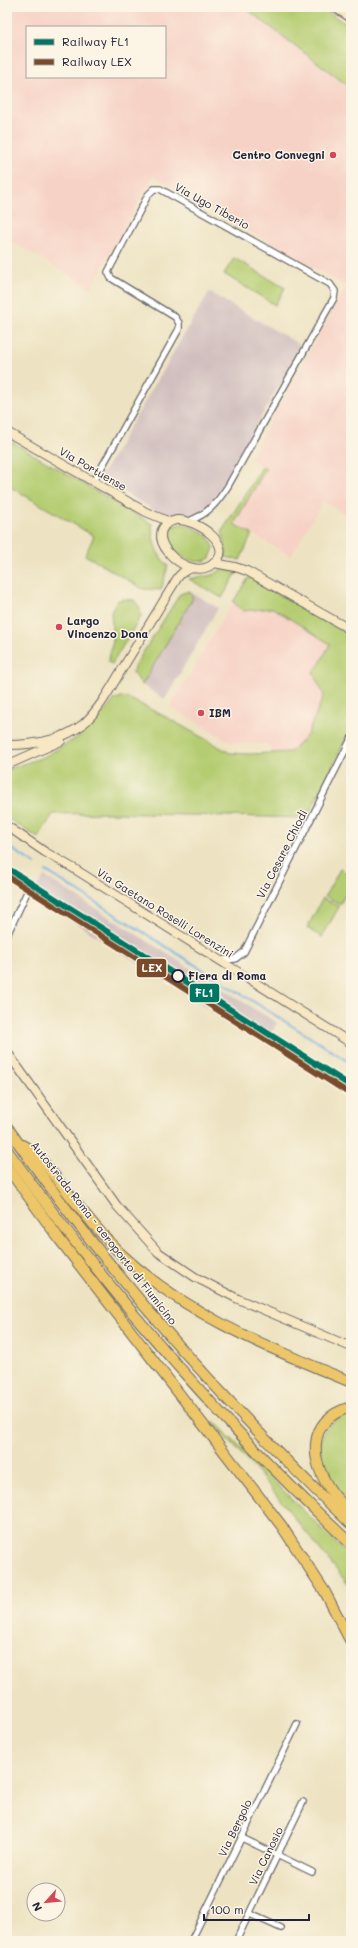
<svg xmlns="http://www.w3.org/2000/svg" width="358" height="1948" font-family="Mali,sans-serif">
<rect width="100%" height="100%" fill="#fcf5e5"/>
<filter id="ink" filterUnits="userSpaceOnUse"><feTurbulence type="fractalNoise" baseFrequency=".025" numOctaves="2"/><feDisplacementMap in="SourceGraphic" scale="8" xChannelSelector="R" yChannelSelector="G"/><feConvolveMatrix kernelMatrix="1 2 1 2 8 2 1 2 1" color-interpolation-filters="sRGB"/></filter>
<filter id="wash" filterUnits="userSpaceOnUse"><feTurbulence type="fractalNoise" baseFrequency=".012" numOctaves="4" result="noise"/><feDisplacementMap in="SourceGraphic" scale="16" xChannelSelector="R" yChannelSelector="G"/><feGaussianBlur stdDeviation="0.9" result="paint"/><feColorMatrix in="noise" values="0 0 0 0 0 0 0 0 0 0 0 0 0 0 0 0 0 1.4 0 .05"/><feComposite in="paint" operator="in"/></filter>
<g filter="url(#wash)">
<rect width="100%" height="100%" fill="#ede3c2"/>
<g fill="#f6d1c5" fill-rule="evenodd">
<path d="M7 7H242L351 89V518L323 501 291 556 234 524 266 468 250 458 346 286 153 176 91 288 7 239ZM27 27H165V77H27Z"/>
<polygon points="233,602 243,611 273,608 330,644 319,665 313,672 324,695 307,735 291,752 273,753 268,744 232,743 170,707"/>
</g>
<g fill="#d1bfbf">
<polygon points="209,292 302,346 212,502 205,510 192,514 164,516 100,478"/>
<polygon points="189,591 218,608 165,699 142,685 133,672 134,667 180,594"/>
<polygon points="44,876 277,1023 266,1042 212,1011 32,895"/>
</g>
<g fill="#b5cd72" stroke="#6c7856">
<polygon points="244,7 320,7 351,27 351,88"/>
<polygon points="234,258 285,288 275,305 224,274"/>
<path d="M7 439 152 524C153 543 155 552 168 566L161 590 143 589 85 555 94 536 7 485Z"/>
<polygon points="263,466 266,468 234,524 252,534 240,560 225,557 226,551 222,531"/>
<path d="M180 524C192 525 211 535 214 548L210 558C188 573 147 534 180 524Z"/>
<polygon points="224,568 237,572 222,598 189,579 213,575"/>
<polygon points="249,577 351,636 351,729 309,813 302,818 110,813 53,814 38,838 9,819 7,818 7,772 14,767 44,757 80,736 105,711 114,700 121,697 128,698 166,717 230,753 249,754 291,752 307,735 324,695 313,672 319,665 330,644 273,608 243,611 233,602"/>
<polygon points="189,591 193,598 142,685 133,672 134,667 180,594"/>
<polygon points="122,599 134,600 140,608 141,616 112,664 108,662 113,641 111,612 117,601"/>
<polygon points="340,869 351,875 351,885 340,904 325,896"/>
<polygon points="323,898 339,907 322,937 307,928"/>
<path d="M351 1411V1504C331 1484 303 1442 335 1420 340 1417 345 1412 351 1411Z"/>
<polygon points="214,1421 351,1558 351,1588 252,1465 212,1423"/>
</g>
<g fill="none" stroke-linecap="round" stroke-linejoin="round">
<g stroke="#6dade1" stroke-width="2">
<polyline points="7,846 35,864"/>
<polyline points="46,871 351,1063"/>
</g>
</g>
</g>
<g filter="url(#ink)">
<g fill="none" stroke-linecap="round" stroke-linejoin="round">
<defs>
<g id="street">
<path d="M94 481 179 329V323L175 317 111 278 108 272 148 195 154 189H160L330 284 335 291 334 298 228 486C217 503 208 514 189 521"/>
<polyline points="7,935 28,890"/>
<polyline points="222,960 235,959 244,952 351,739"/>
<polyline points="242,1838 312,1872"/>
<polyline points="250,1914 281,1928"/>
<polyline points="191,1941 297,1724"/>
<polyline points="236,1941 303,1802"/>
</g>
<g id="secondary">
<polyline points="334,7 351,18"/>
<polyline points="7,432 146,512 170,522"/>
<path d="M176 520C196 518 241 548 210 566 183 581 137 530 176 520Z"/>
<polyline points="214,563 235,567 247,571 351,630"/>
<path d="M7 745C33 745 61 741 82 725 99 711 113 684 124 666 142 636 160 607 178 577L183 572 192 568"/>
<polyline points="7,765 61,741"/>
<polyline points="7,826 45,852 73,868 351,1043"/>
<polyline points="7,1052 117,1206 158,1252 195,1277 238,1299 351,1347"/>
</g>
<g id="highway">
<path d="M7 1127C107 1272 224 1403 351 1524"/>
<path d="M22 1145 32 1151 40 1158C67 1190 90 1224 120 1253 186 1315 269 1348 351 1382"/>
<path d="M7 1150C109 1293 223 1425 351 1544"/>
<polyline points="7,1167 60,1240 281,1525 325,1592 351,1642"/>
<path d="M351 1407C304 1420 310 1463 334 1495 339 1501 345 1507 351 1512"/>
</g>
</defs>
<use href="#street" stroke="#69666a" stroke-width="8"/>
<use href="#secondary" stroke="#69666a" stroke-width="10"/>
<use href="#highway" stroke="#69666a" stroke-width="12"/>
<use href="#street" stroke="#fff" stroke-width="5.5"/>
<use href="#secondary" stroke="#f7e8c3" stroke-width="8"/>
<use href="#highway" stroke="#ecc669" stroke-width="10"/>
<defs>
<polyline id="rail-1" points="7,868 351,1086"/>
<polyline id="rail-2" points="7,876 347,1092"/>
</defs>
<use href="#rail-1" stroke="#fcf5e5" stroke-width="9"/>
<use href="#rail-2" stroke="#fcf5e5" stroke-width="9"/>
<use href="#rail-1" stroke="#007663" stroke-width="6"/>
<use href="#rail-2" stroke="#7a4b2a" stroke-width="6"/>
</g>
</g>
<g fill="#d1495b" stroke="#fcf5e5" stroke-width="1.5">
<circle cx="333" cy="155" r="4"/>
<circle cx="59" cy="627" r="4"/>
<circle cx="201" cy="713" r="4"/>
</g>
<circle fill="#fcf5e5" stroke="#22223b" stroke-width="2" cx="178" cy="976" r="6"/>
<g text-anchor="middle" stroke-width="3" stroke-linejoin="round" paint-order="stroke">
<g font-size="11" font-weight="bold" fill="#22223b" stroke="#fcf5e5" text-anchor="start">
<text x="325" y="159" text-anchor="end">Centro Convegni</text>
<text x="67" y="625">Largo<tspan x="67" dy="13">Vincenzo Dona</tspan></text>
<text x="209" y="717">IBM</text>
</g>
<g font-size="11" fill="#22223b" stroke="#fcf5e5">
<text transform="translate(212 206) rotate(29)" y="4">Via Ugo Tiberio</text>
<text transform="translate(93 469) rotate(30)" y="4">Via Portuense</text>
<text transform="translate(282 854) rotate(-63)" y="4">Via Cesare Chiodi</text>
<text transform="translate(165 913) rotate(32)" y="4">Via Gaetano Roselli Lorenzini</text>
<text transform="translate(104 1233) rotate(52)" y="4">Autostrada Roma - aeroporto di Fiumicino</text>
<text transform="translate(235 1828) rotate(-64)" y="4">Via Bergolo</text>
<text transform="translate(266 1856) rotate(-64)" y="4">Via Canosio</text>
</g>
<g font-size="11" font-weight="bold" fill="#22223b" stroke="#fcf5e5" text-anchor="start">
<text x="188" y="980">Fiera di Roma</text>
</g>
</g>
<g stroke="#fcf5e5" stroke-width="1.5">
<rect x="136" y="958" width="31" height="20" rx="4" fill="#7a4b2a"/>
<rect x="189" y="983" width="31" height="20" rx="4" fill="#007663"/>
</g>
<g font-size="11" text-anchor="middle" font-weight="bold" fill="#fff">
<text x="152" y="972">LEX</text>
<text x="204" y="997">FL1</text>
</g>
<rect width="358" height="1948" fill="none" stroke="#fcf5e5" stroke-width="24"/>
<rect x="26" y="26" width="140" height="52" fill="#fcf5e5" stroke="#a5a1a1"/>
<rect x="34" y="39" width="20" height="6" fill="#007663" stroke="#a5a1a1"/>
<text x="62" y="46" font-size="12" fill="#22223b">Railway FL1</text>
<rect x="34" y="59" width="20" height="6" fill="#7a4b2a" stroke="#a5a1a1"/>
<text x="62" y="66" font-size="12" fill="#22223b">Railway LEX</text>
<g transform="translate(46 1902) rotate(243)"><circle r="19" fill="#fcf5e5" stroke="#a5a1a1"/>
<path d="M0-3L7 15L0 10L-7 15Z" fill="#d1495b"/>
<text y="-6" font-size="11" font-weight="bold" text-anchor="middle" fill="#22223b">N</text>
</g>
<path d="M204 1914v6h105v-6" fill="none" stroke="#22223b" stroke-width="2"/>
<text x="210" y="1914" font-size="12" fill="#22223b" stroke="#fcf5e5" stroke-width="3" paint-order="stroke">100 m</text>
</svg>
